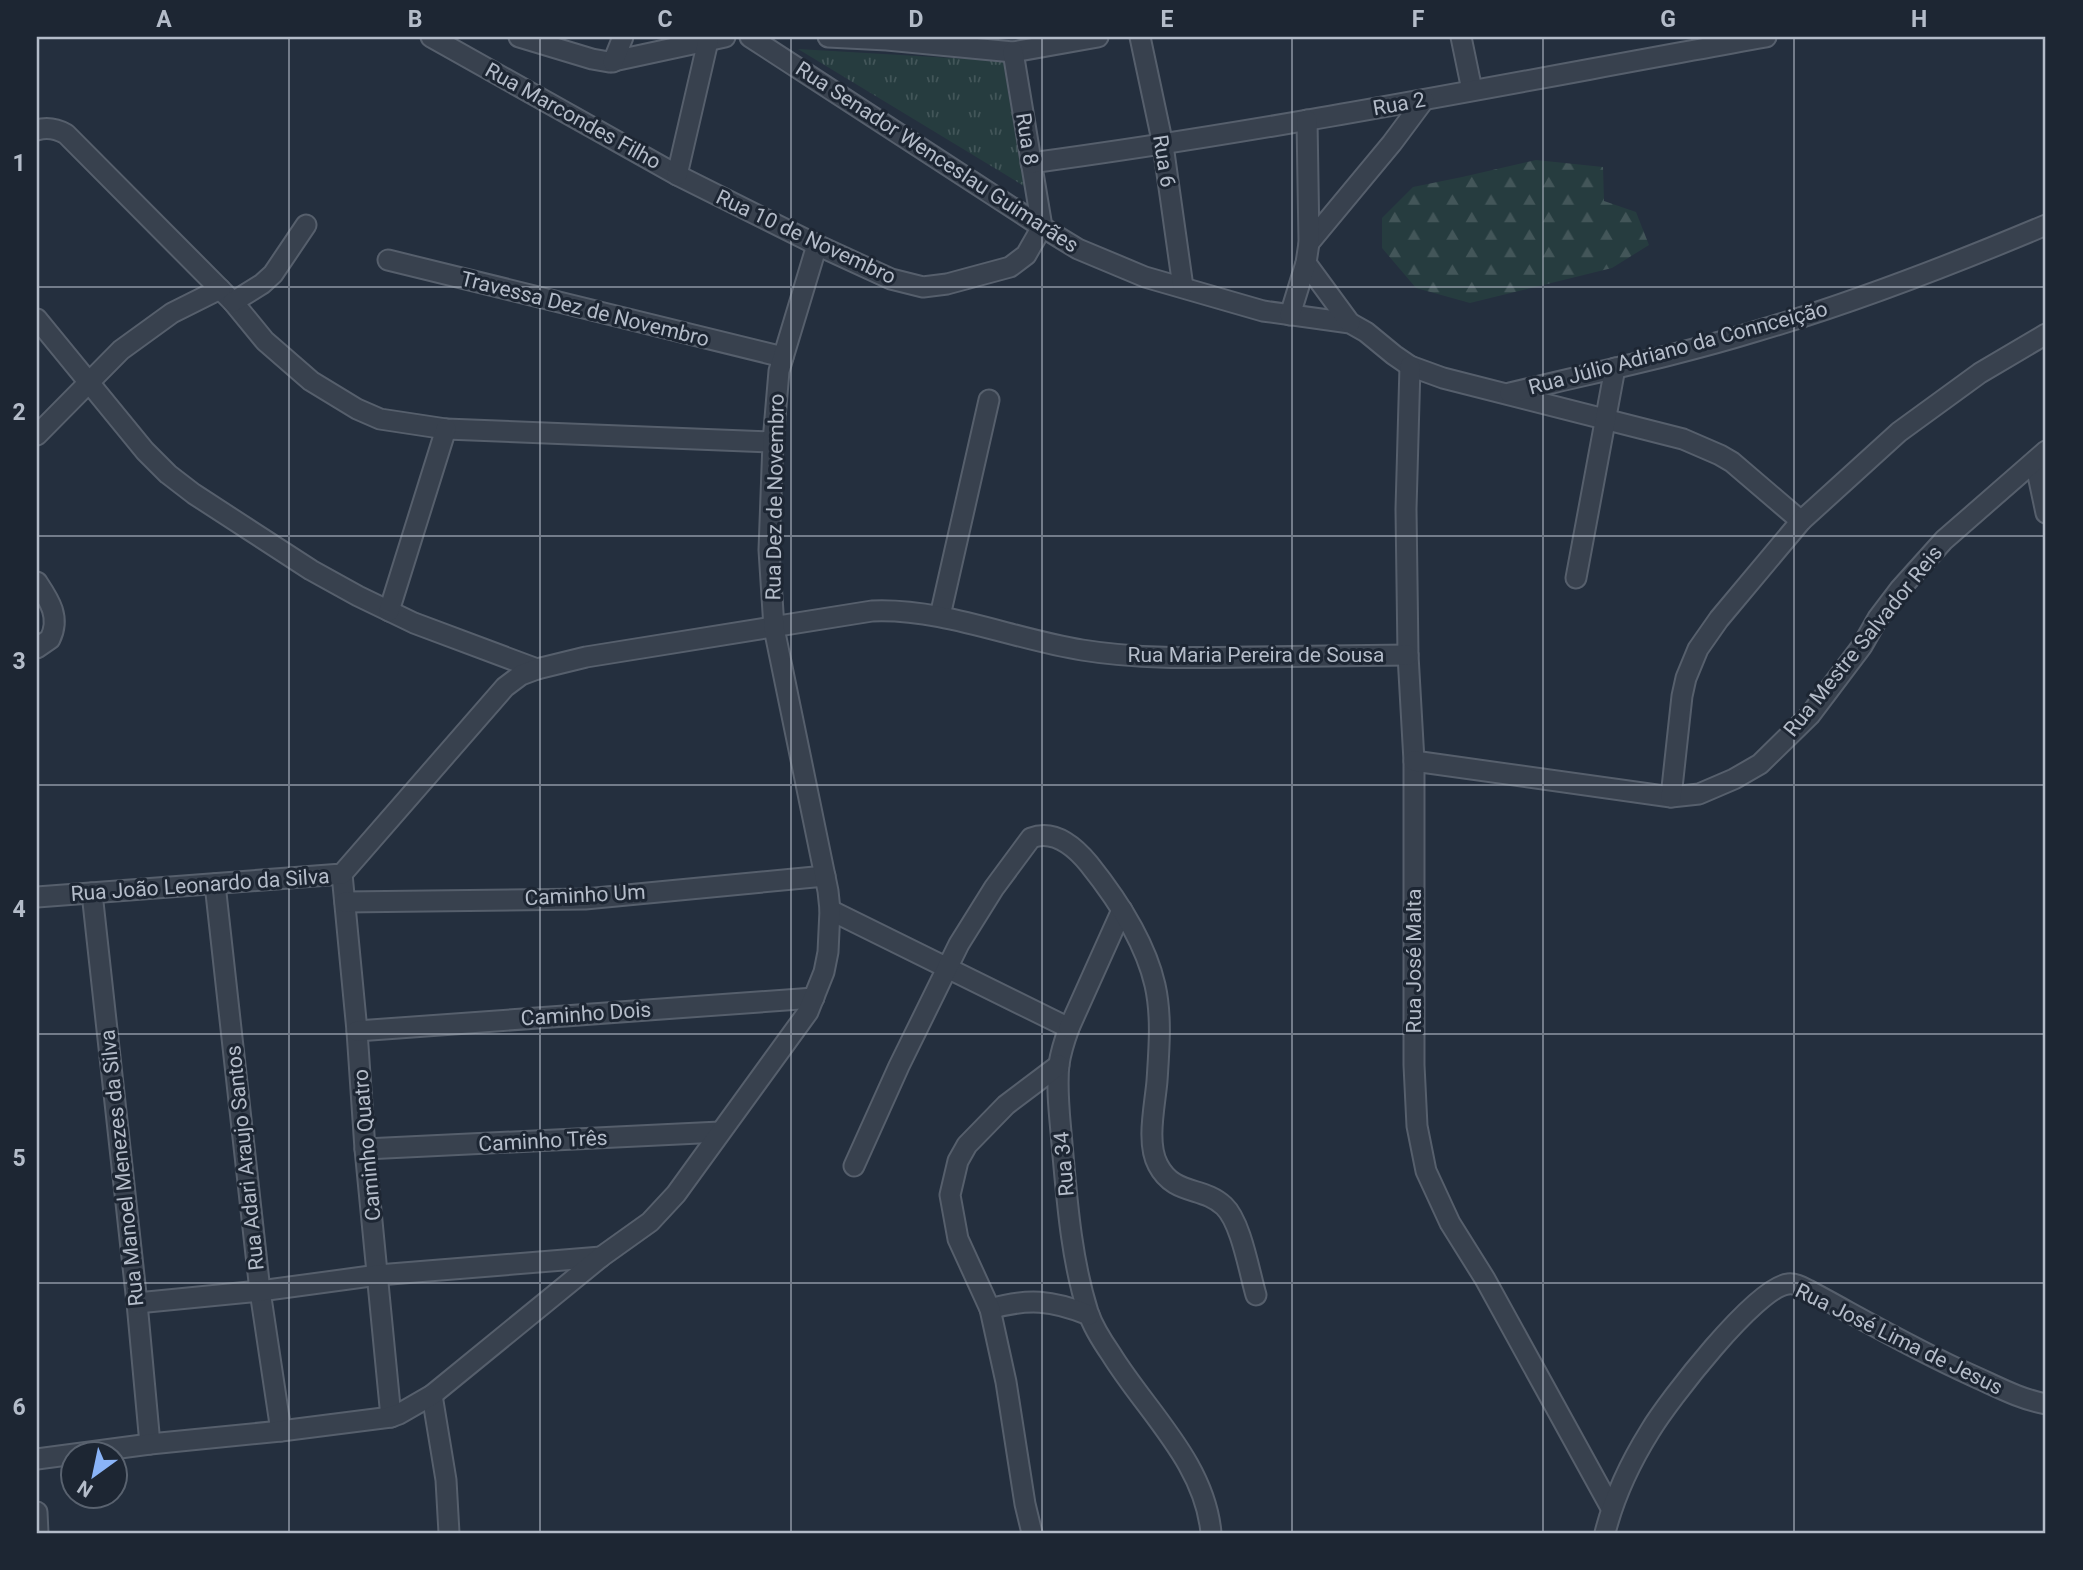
<svg xmlns="http://www.w3.org/2000/svg" width="2083" height="1570" font-family="Roboto,sans-serif">
<defs>
<pattern id="grass-tufts" width="24" height="20" patternUnits="userSpaceOnUse" patternTransform="scale(1.75)"><rect width="24" height="20" fill="#263c3f"/><path d="M3 7l-1-3M5 7V3M7 7l1-3M15 17l-1-3M17 17v-4M19 17l1-3" fill="none" stroke="#435659"/></pattern>
<pattern id="forest-firs" width="22" height="20" patternUnits="userSpaceOnUse" patternTransform="scale(1.75)"><rect width="22" height="20" fill="#263c3f"/><path d="M5 1l3.5 6h-7zM16 11l3.5 6h-7z" fill="#435659"/></pattern>
</defs>
<rect width="100%" height="100%" fill="#242f3e"/>
<polygon fill="url(#grass-tufts)" points="798,49 1003,61 1024,186"/>
<polygon fill="url(#forest-firs)" points="1536,160 1603,167 1604,201 1636,212 1649,245 1612,268 1470,303 1416,288 1382,248 1382,218 1413,187 1462,177"/>
<g fill="none" stroke-linecap="round" stroke-linejoin="round">
<defs>
<g id="minor">
<polyline points="431,37 677,175 817,245 891,279 923,287 947,284 1010,267 1026,255 1042,227"/>
<polyline points="519,37 592,59 609,62 725,37"/>
<polyline points="750,37 1042,227 1078,249 1145,277 1263,311 1350,323 1366,332 1394,355 1410,366 1443,378 1683,439 1720,455 1732,462 1801,521"/>
<polyline points="828,37 887,40 1013,52 1098,37"/>
<polyline points="1140,37 1163,145 1183,287"/>
<polyline points="1461,37 1472,90"/>
<polyline points="1013,52 1042,227"/>
<polyline points="613,62 623,37"/>
<path d="M37 130C47 127 57 129 66 134L233 302 265 341 311 381 357 409 380 419 446 429 773 442"/>
<path d="M1031 163C1277 130 1521 81 1766 37"/>
<polyline points="677,175 708,41"/>
<polyline points="1309,243 1392,143 1424,100"/>
<polyline points="388,260 783,357"/>
<polyline points="1306,263 1350,323"/>
<polyline points="233,302 262,284 273,274 306,225"/>
<polyline points="1290,315 1306,263 1309,243 1307,120"/>
<polyline points="37,319 145,451 168,474 194,494 311,570 358,596 414,623 537,669"/>
<polyline points="1410,366 1406,509 1408,655 1414,761 1414,1065 1417,1126 1426,1171 1450,1223 1485,1279 1611,1508"/>
<path d="M1510 393C1592 373 1676 356 1757 331 1856 302 1951 265 2046 225"/>
<polyline points="37,435 121,350 172,313 220,289"/>
<polyline points="2035,461 2046,513"/>
<polyline points="1576,578 1615,368"/>
<path d="M37 582C49 600 61 617 50 639L37 648"/>
<polyline points="389,611 446,429"/>
<polyline points="940,616 989,400"/>
<polyline points="1414,761 1671,797 1699,794 1734,779 1760,764 1810,715 1862,646 1878,618 1900,589 1944,540 2046,451"/>
<polyline points="1671,797 1682,696 1686,678 1698,649 1719,619 1801,521 1899,432 1980,373 2046,334"/>
<polyline points="342,874 357,1031 365,1149 391,1417"/>
<polyline points="215,884 260,1291 281,1431"/>
<polyline points="92,893 137,1303 150,1444"/>
<path d="M37 897 342 874 505 687 521 675 537 669 586 657 872 611C944 608 1012 639 1082 650 1137 659 1192 658 1248 657 1301 656 1355 656 1408 655"/>
<polyline points="345,902 585,899 825,876"/>
<path d="M830 910 1069 1028C1065 1039 1061 1051 1059 1064 1056 1090 1060 1118 1062 1144 1067 1200 1071 1258 1088 1312 1093 1327 1102 1341 1111 1354 1146 1411 1205 1463 1211 1533"/>
<polyline points="1069,1028 1122,910"/>
<polyline points="357,1031 814,998"/>
<polyline points="365,1149 720,1132"/>
<path d="M854 1166 899 1066 959 944 994 888 1031 838C1054 829 1075 847 1089 864 1117 899 1145 941 1155 985 1162 1016 1159 1050 1157 1081 1155 1105 1146 1143 1158 1165 1174 1196 1203 1186 1224 1206 1241 1222 1249 1271 1256 1295"/>
<polyline points="137,1303 260,1291 378,1275 601,1257"/>
<path d="M990 1309C1028 1298 1052 1300 1089 1315"/>
<polyline points="432,1395 446,1480 449,1533"/>
<polyline points="37,1459 150,1444 281,1431 391,1417 399,1414 432,1395 601,1257 650,1222 676,1194 808,1012 824,972 828,952 830,910 828,891 774,628 769,550 773,442 779,371 817,245"/>
<polyline points="37,1512 38,1533"/>
<polyline points="1032,1533 1025,1504 1006,1382 990,1309 958,1239 950,1195 958,1161 967,1145 1006,1105 1059,1065"/>
<path d="M1605 1533C1614 1497 1630 1463 1650 1431 1668 1401 1756 1287 1788 1284 1795 1283 1802 1287 1808 1290 1862 1319 1915 1350 1971 1375 1996 1386 2019 1399 2046 1404"/>
</g>
</defs>
<use href="#minor" stroke="#565f6c" stroke-width="23"/>
<use href="#minor" stroke="#38414e" stroke-width="19"/>
</g>
<path fill="none" stroke="#b4bcc9" stroke-width="2" stroke-opacity="0.55" d="M289 37V1533M540 37V1533M791 37V1533M1042 37V1533M1292 37V1533M1543 37V1533M1794 37V1533M37 287H2046M37 536H2046M37 785H2046M37 1034H2046M37 1283H2046"/>
<g text-anchor="middle" stroke-width="6" stroke-linejoin="round" paint-order="stroke">
<g font-size="21" fill="#b4bcc9" stroke="#1d2633">
<text transform="translate(1399 104) rotate(-10)" y="7">Rua 2</text>
<text transform="translate(573 116) rotate(29)" y="7">Rua Marcondes Filho</text>
<text transform="translate(1027 139) rotate(81)" y="7">Rua 8</text>
<text transform="translate(937 157) rotate(33)" y="7">Rua Senador Wenceslau Guimarães</text>
<text transform="translate(1164 161) rotate(81)" y="7">Rua 6</text>
<text transform="translate(806 237) rotate(25)" y="7">Rua 10 de Novembro</text>
<text transform="translate(585 309) rotate(14)" y="7">Travessa Dez de Novembro</text>
<text transform="translate(1678 348) rotate(-15)" y="7">Rua Júlio Adriano da Connceição</text>
<text transform="translate(775 497) rotate(-89)" y="7">Rua Dez de Novembro</text>
<text transform="translate(1863 641) rotate(-51)" y="7">Rua Mestre Salvador Reis</text>
<text x="1256" y="662">Rua Maria Pereira de Sousa</text>
<text transform="translate(200 885) rotate(-4)" y="7">Rua João Leonardo da Silva</text>
<text transform="translate(585 895) rotate(-3)" y="7">Caminho Um</text>
<text transform="translate(1414 961) rotate(-90)" y="7">Rua José Malta</text>
<text transform="translate(586 1014) rotate(-4)" y="7">Caminho Dois</text>
<text transform="translate(543 1141) rotate(-3)" y="7">Caminho Três</text>
<text transform="translate(367 1145) rotate(-95)" y="7">Caminho Quatro</text>
<text transform="translate(245 1158) rotate(-96)" y="7">Rua Adari Araujo Santos</text>
<text transform="translate(1064 1164) rotate(-95)" y="7">Rua 34</text>
<text transform="translate(122 1168) rotate(-96)" y="7">Rua Manoel Menezes da Silva</text>
<text transform="translate(1899 1339) rotate(26)" y="7">Rua José Lima de Jesus</text>
</g>
</g>
<rect width="2083" height="1570" fill="none" stroke="#1d2633" stroke-width="77"/>
<g transform="translate(94 1475) rotate(213)"><circle r="33" fill="#1d2633" stroke="#59626f" stroke-width="2"/>
<path d="M0-5L12 26L0 18L-12 26Z" fill="#8ab4f8"/>
<text y="-10" font-size="19" font-weight="bold" text-anchor="middle" fill="#b4bcc9">N</text>
</g>
<rect x="38" y="38" width="2006" height="1494" fill="none" stroke="#b4bcc9" stroke-width="2.5"/>
<g font-size="23" text-anchor="middle" font-weight="bold" fill="#b4bcc9">
<text x="164" y="27">A</text>
<text x="415" y="27">B</text>
<text x="665" y="27">C</text>
<text x="916" y="27">D</text>
<text x="1167" y="27">E</text>
<text x="1418" y="27">F</text>
<text x="1668" y="27">G</text>
<text x="1919" y="27">H</text>
<text x="19" y="171">1</text>
<text x="19" y="420">2</text>
<text x="19" y="669">3</text>
<text x="19" y="917">4</text>
<text x="19" y="1166">5</text>
<text x="19" y="1415">6</text>
</g>
</svg>
